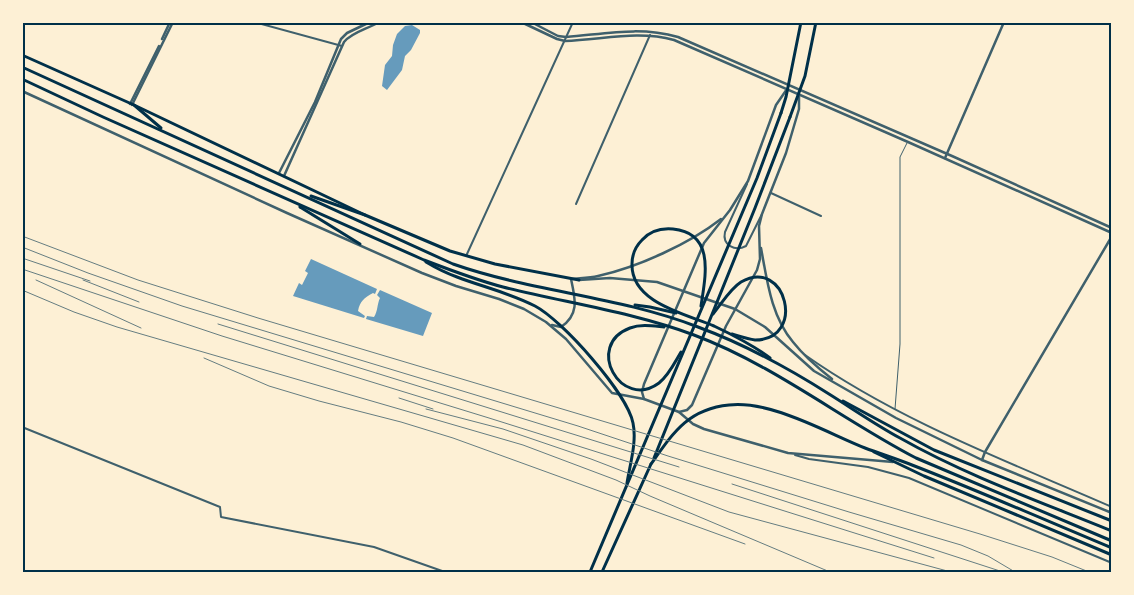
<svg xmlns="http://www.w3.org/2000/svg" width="1134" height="595" font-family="'Varela Round',sans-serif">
<rect width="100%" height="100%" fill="#fdf0d5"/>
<g fill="#669bbc">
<polygon points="412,25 420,30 420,33 411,50 405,56 402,70 387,90 382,86 385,65 392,56 393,45 397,34 405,26"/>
<path d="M311 259 377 289 375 294 373 293C364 298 360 301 358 311L365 316 364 318 293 296 299 283 302 285 308 273 305 271Z"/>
<path d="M380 290 432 313 423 336 366 319 367 316 374 317C378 311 377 304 380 298L377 295Z"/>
</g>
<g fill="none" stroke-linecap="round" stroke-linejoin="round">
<polyline stroke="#3f606c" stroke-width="1" points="895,409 900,344 900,157 907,143"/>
<g stroke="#3f606c" stroke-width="2">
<polyline points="254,22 342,46"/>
<path d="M747 184 725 232C722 245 735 252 746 246L762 214"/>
<polyline points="771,193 821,216"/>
<polyline points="576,204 650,35"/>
<polyline points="467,254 573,22"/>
<path d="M805 355C899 421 1007 461 1112 507"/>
<polyline points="22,427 220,507 221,517 374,547 445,572"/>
<polyline points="795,455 809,459 868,467 909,478 1112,563"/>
</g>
<g stroke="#3f606c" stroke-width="2.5">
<path d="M521 22 557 39 565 41C602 40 637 30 674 40L908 142 1112 233"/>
<path d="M531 22 558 36 566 37C605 34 639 26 678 37L952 156 1112 228"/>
<polyline points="1111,22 1112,23"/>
<polyline points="162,39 170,22"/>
<polyline points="22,91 287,213 422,273 456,286 499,299 524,309 546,322 566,339 612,393 644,399 679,412 693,424 704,429 788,453 893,462"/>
<polyline points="130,104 159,46"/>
<polyline points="132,105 173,22"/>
<polyline points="945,158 1004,22"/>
<polyline points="279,173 315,102 341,39 347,33 370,22"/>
<path d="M284 176 344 42C352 32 368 29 379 22"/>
<path d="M761 248C767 280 771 316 793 342 804 356 818 368 832 379"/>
<polyline points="579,280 610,278 657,282 735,309 765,327 814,371 896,418 982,460 1112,513"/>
<path d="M552 325 561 327C580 314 575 298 571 279 580 278 589 278 598 276 638 267 689 244 721 219"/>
<polyline points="644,399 642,392 644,384 704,243 730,210 748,181 776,105 787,89"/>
<polyline points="679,412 687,410 692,405 726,326 757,270 760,259 759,226 762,214 786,153 799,109 799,94"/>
<polyline points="982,460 985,452 1112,236"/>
</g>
<g stroke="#003049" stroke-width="3">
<polyline points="22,55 134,105 365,215 450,251 495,264 579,280"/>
<polyline points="781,113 786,97 801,22"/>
<polyline points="790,117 805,76 816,22"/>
<path d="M426 262C436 268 446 273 457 277 483 287 510 293 535 306 562 320 627 393 633 423 637 442 630 464 627 483"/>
<polyline points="843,401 934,450 1112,521"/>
<polyline points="874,452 924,476 1112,555"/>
</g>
<g stroke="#003049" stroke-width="3">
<path d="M22 67 453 264C533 292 618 296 698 327 744 344 788 368 829 394 853 409 876 425 900 438 967 476 1041 502 1112 531"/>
<path d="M22 79 103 117 424 260C450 270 476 280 503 287 567 303 632 312 694 335 774 365 841 419 916 458L1112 541"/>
<polyline points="134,105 161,128"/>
<polyline points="311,196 365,215"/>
<polyline points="300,207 360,244"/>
<polyline points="635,305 650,307 676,313"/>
<path d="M701 306C705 278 716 233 673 229 662 228 650 231 642 240 636 246 632 255 632 264 631 303 686 314 714 326 733 335 753 345 770 358"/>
<path d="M713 314C722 303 730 289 741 282 786 256 807 340 755 340 747 339 739 336 732 334"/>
<path d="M664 327C653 326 641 324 630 328 584 345 621 411 659 383 669 375 675 362 681 352"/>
<polyline points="654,458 755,208 790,117"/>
<path d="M651 464C673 433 688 409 729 405 771 400 827 433 865 448 881 454 897 459 912 465 979 491 1045 520 1112 548"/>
<polyline points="590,572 757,178 781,113"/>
<polyline points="602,572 651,464"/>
</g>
<g stroke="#657d81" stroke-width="1">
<polyline points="22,236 138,280 258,318 980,534 1052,557 1089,572"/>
<polyline points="22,247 88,273 182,306 578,426 668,456 849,512 961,545 988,556 1015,572"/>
<polyline points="22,258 90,281"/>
<polyline points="22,269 222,336 489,418 934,558"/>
<polyline points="36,280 141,328"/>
<polyline points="83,280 139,302"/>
<polyline points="22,290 74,312 117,327 523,445 616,480 650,496 830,572"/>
<polyline points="218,324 679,467"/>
<polyline points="204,358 269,386 319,401 401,422 453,438 745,544"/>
<polyline points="399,398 433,409"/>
<polyline points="426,409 503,429 591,459 729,512 951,572"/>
<polyline points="732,484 1003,572"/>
</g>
</g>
<rect width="1134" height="595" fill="none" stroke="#fdf0d5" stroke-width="48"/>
<rect x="24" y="24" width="1086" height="547" fill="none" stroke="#003049" stroke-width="2"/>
</svg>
